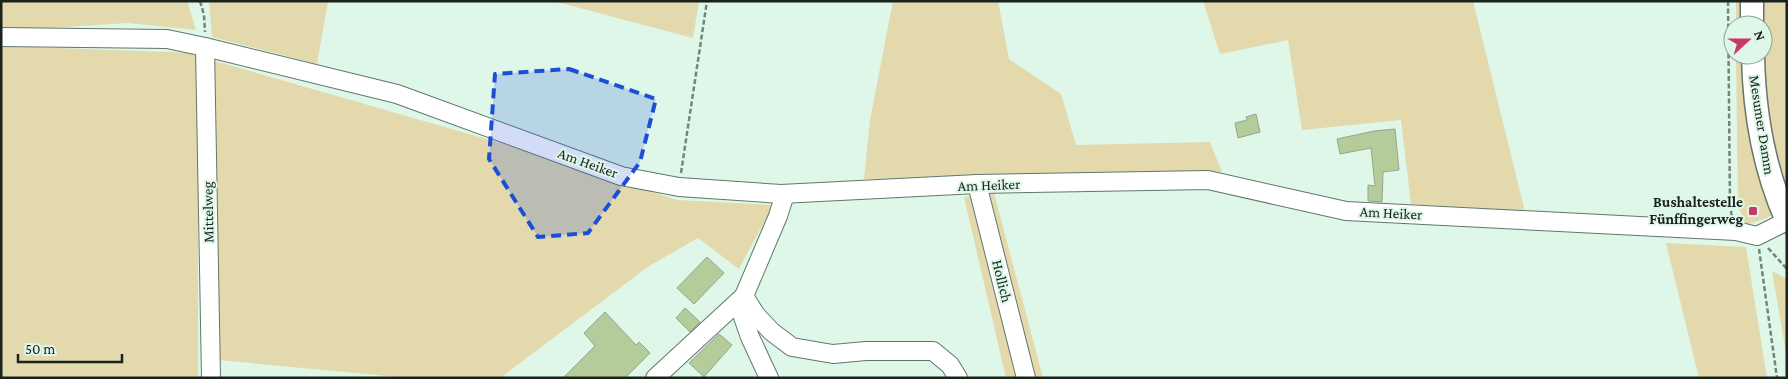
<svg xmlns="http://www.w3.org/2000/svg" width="1788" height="379" font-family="'Crimson Pro',serif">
<rect width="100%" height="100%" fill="#def7e8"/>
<g fill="#e3d9ac">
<polygon points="1,1 187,1 196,30 128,23 1,31"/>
<polygon points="209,1 328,1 317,64 212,37"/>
<polygon points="553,1 699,1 693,38"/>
<polygon points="893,1 998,1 1009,59 1061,94 1076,145 1210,142 1222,172 864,179 870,120"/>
<polygon points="1203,1 1473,1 1525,212 1411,204 1401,120 1302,130 1288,40 1220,54"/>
<polygon points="1736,1 1787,1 1787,203 1767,218 1746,225 1738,206 1736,55 1763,55 1763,25 1736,25"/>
<polygon points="1,46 198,53 198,378 1,378"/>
<polygon points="215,61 504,144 677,200 773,205 739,269 698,238 649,266 500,378 409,378 218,360"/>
<polygon points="994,193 1043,378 1006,378 964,197"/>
<polygon points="1666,243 1746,247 1767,378 1699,378"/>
<polygon points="1772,271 1787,279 1787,358"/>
</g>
<g fill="#b4cc9a" stroke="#99a48e">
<polygon points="1256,114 1260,132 1238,138 1235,123 1247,120 1246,117"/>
<polygon points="1395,129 1399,170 1383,172 1382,202 1368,201 1368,185 1375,186 1371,148 1340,154 1337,139 1374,131"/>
<polygon points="707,257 724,273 694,304 677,288"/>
<polygon points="685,308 700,322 690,332 676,318"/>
<polygon points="605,312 636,345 639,342 650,353 625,378 563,378 595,346 584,333"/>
<polygon points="719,334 732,345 704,377 689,363"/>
</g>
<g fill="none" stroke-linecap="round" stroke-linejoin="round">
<defs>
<g id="minor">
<polyline points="1,37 167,39 205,47 397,94 621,176 679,187 781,194 977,184 1208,180 1346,211 1736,231 1757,236 1787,221"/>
<polyline points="205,47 211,378"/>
<polyline points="977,184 1026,378"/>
<polyline points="785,194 778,216 744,296 756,315 772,332 792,347 833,354 866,351 933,351 950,365 958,378"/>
<polyline points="744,296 742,314 750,337 769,378"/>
<polyline points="655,378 744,296"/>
</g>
<g id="major">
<polyline points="1752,1 1752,25"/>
<path d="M1753 55C1754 112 1764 169 1787 221"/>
</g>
</defs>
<use href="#minor" stroke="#61776a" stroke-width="20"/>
<use href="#major" stroke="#61776a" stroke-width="25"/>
<g stroke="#73847a" stroke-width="2.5" stroke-dasharray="5 2.5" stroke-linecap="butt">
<polyline points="200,1 204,15 205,32"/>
<polyline points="1728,1 1730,205 1732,217"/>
<polyline points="681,173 707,1"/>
<polyline points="1768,248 1787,269"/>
<polyline points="1759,249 1777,378"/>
</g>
<use href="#minor" stroke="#fff" stroke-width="18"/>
<use href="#major" stroke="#fff" stroke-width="22"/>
</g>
<path fill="#1d4ed8" fill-opacity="0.2" stroke="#1d4ed8" stroke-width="4" stroke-dasharray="10 6" stroke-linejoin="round" d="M569 69 656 99 640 162 588 233 538 237 489 159 495 74Z"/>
<rect fill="#c63a6b" stroke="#def7e8" stroke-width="2" x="1748" y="206" width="10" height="10" rx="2.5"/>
<g text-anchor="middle" stroke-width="4" stroke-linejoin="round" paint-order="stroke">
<g font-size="15" fill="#19221c" stroke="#def7e8">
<text transform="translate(1762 125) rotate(81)" y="5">Mesumer Damm</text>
<text transform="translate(588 163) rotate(20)" y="5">Am Heiker</text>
<text transform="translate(989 185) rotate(-2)" y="5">Am Heiker</text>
<text transform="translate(208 212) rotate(-91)" y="5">Mittelweg</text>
<text transform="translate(1391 213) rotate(3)" y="5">Am Heiker</text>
<text transform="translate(1002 281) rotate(76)" y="5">Hollich</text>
</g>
<g font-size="15" font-weight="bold" fill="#19221c" stroke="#def7e8" text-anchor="end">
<text x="1743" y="207">Bushaltestelle<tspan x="1743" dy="17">Fünffingerweg</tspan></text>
</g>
</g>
<rect width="1788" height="379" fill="none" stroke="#19221c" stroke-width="5"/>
<g transform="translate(1748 40) rotate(69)"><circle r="24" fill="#def7e8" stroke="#8fa296"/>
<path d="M0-4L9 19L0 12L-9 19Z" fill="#c63a6b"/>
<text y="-8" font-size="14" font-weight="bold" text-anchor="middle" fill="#19221c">N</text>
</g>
<path d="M18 354v8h104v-8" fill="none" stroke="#19221c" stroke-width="2.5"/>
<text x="25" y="354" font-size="15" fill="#19221c" stroke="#def7e8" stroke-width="4" paint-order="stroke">50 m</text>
</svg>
